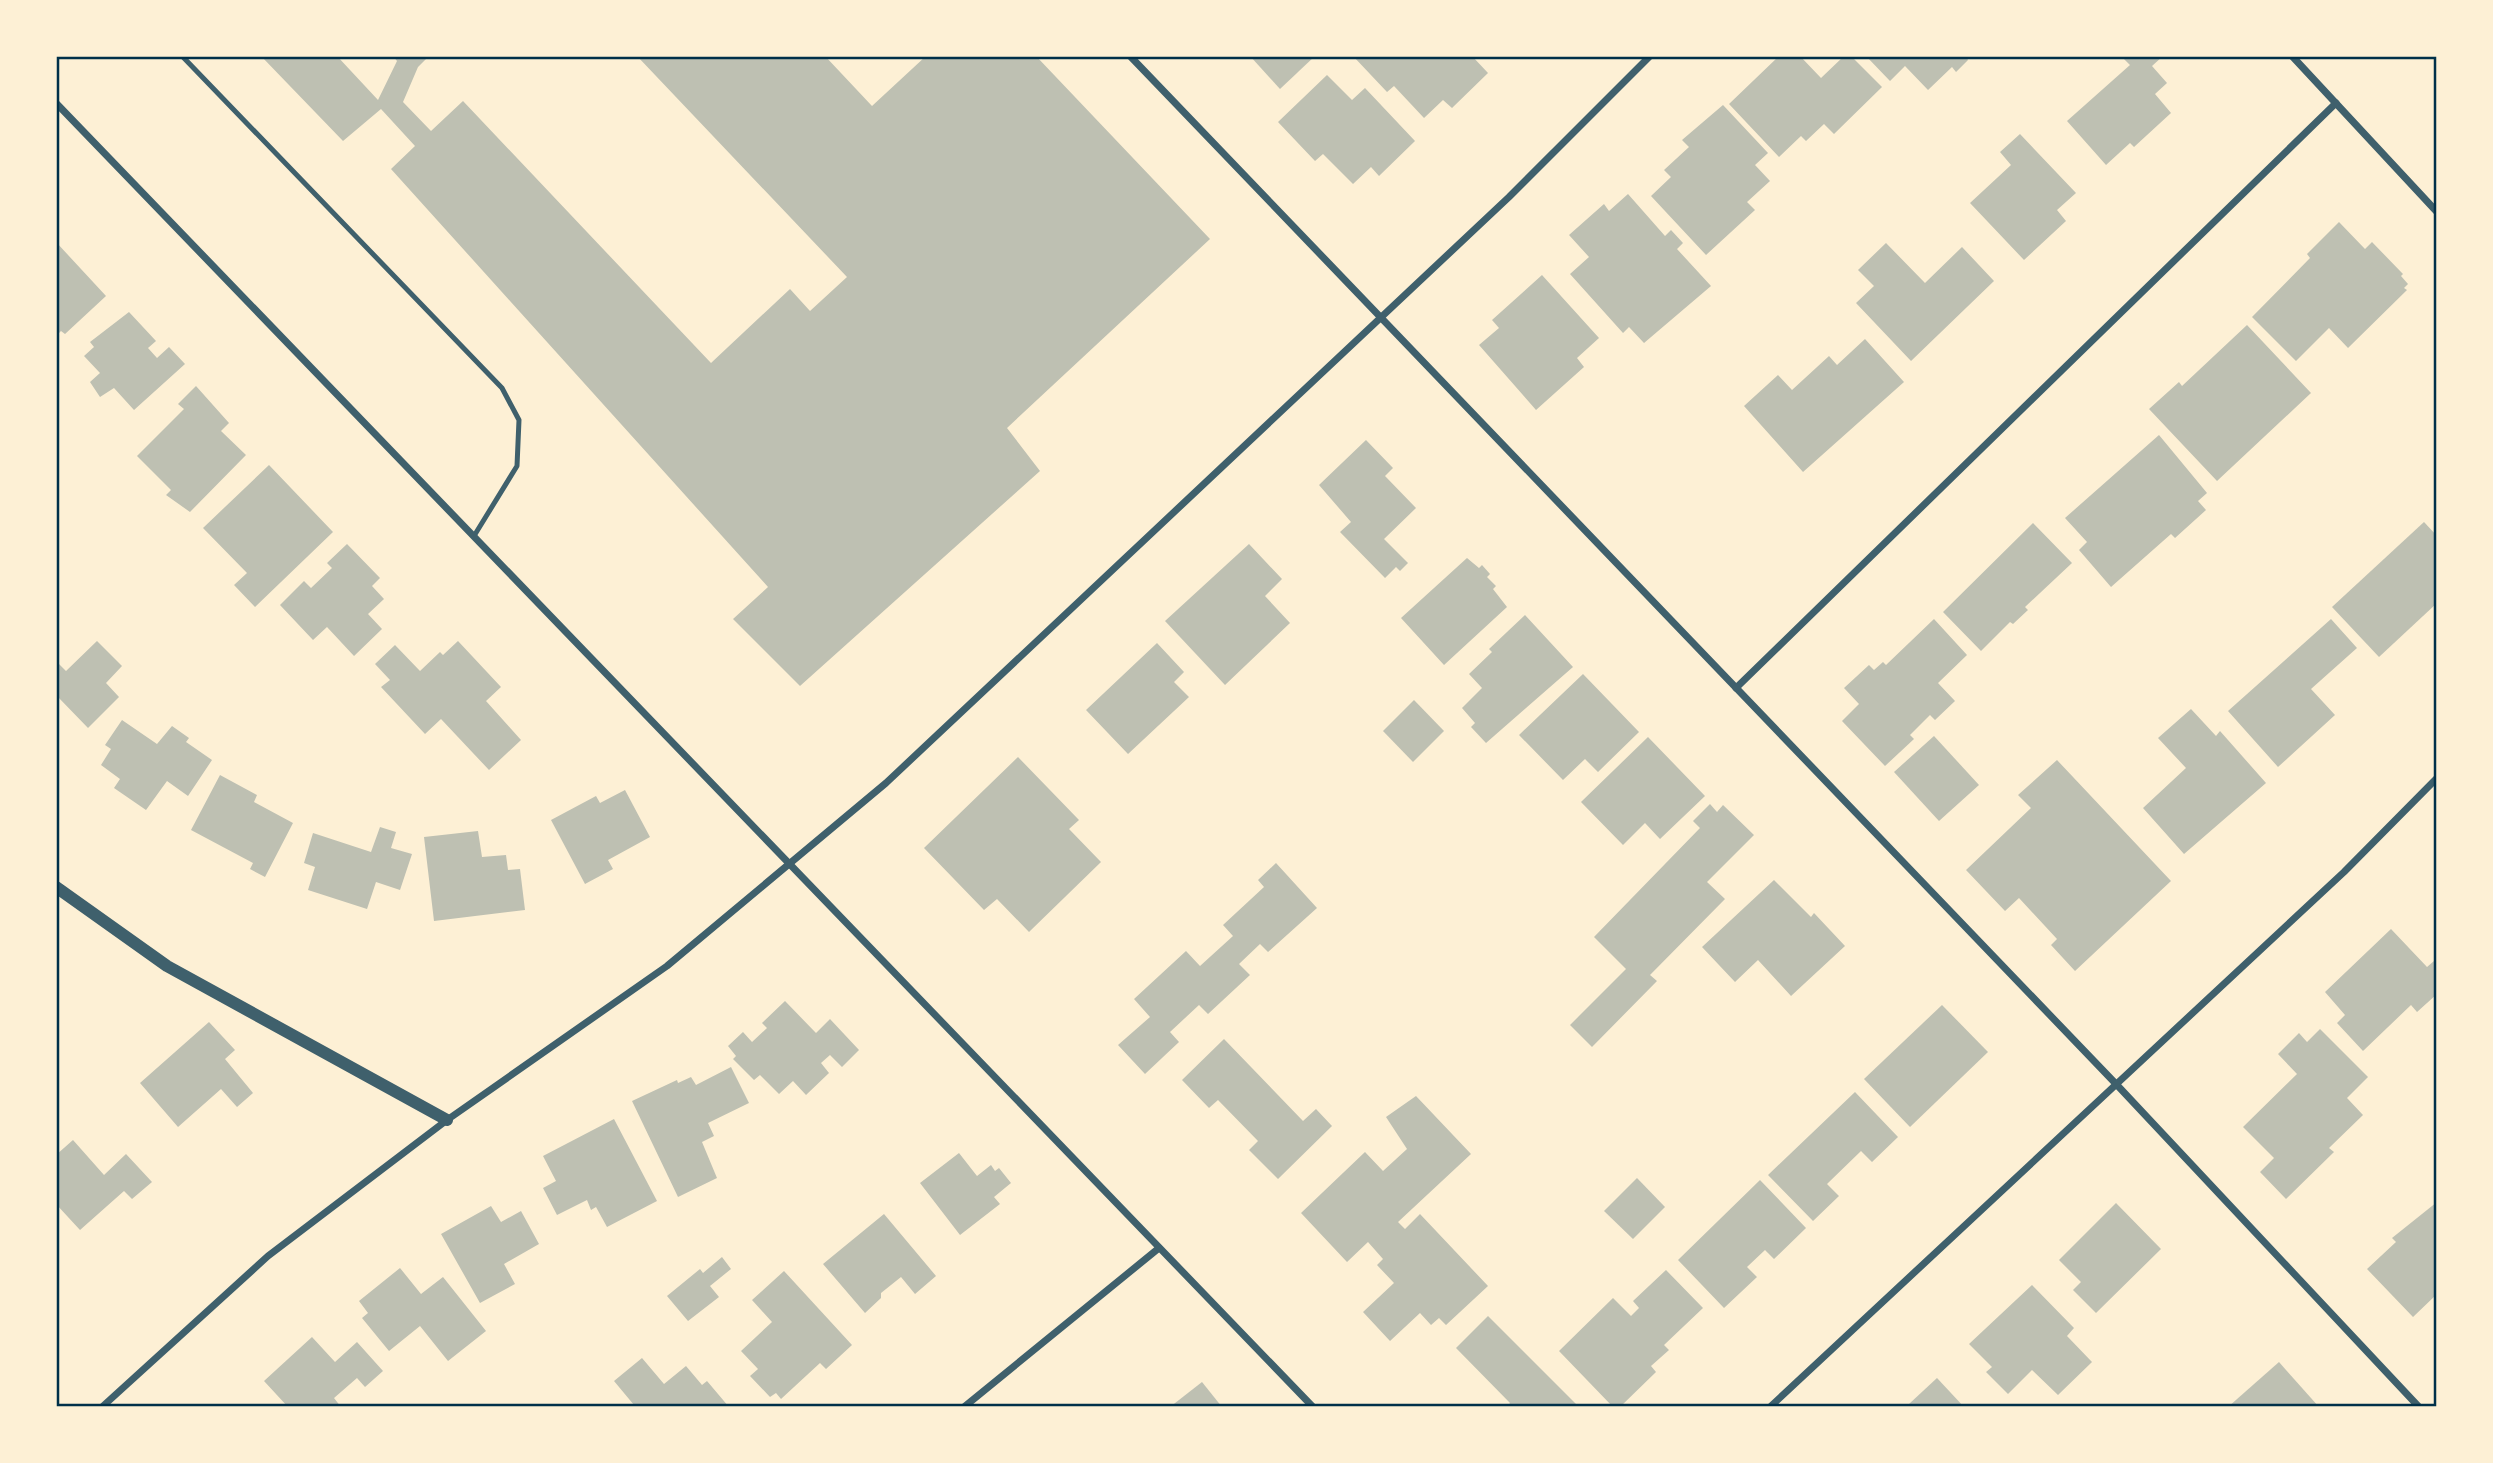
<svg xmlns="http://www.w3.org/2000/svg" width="2493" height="1463" font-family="Karla,sans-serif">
<rect width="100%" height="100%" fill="#fdf0d5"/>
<g fill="#bec0b2">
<polygon points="261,56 337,56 378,100 397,61 393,56 429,56 418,67 403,102 431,131 463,101 711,363 790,289 810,311 847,277 637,56 825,56 872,106 926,56 1036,56 1210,239 1007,428 1040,471 800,686 733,619 768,587 391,169 415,146 381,109 343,141"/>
<polygon points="1250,56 1315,56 1280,89"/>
<polygon points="1353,56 1472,56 1488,73 1452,108 1443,100 1424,118 1394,86 1387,92"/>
<polygon points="1779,56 1800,56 1821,78 1844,56 1851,56 1882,87 1834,134 1824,124 1806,141 1801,136 1779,157 1729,104"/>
<polygon points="1866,56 1966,56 1968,60 1956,72 1952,67 1928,90 1905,66 1890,81"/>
<polygon points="2121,56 2163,56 2152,66 2167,83 2155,94 2171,113 2134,147 2130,143 2106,165 2067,121 2130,65"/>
<polygon points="1327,75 1352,100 1365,88 1415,141 1379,176 1371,167 1353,184 1323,154 1315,161 1278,122"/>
<polygon points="1723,105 1768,153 1755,165 1770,181 1747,202 1755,210 1706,255 1651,196 1671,177 1664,170 1689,147 1682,140"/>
<polygon points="2020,134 2076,193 2057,210 2066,221 2024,260 1970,203 2011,165 2000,152"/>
<polygon points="1628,194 1665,236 1671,230 1683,243 1677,249 1711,286 1644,343 1629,327 1623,333 1570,274 1589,257 1569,235 1604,204 1609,211"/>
<polygon points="2339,222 2365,249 2372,242 2403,274 2401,276 2408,284 2404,288 2407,290 2348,348 2329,328 2296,361 2252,317 2310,258 2307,254"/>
<polygon points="56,242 106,296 65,334 61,331 56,336"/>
<polygon points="1886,243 1925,283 1962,247 1994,281 1911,361 1856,303 1874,286 1858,270"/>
<polygon points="1542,275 1599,338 1577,358 1584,367 1536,410 1479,345 1499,328 1492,320"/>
<polygon points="129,312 156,341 148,348 157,358 169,347 185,364 134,410 114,388 100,397 90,382 100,373 84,356 94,347 90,342"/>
<polygon points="2247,325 2311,393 2217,481 2149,409 2179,382 2182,386"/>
<polygon points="1865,339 1904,382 1803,472 1744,406 1778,375 1792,390 1829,356 1837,365"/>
<polygon points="196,386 229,423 221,431 246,455 190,512 166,495 171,490 137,456 184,409 178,404"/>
<polygon points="2159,435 2207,493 2198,501 2206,510 2175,538 2171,534 2111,587 2079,550 2087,542 2065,518"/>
<polygon points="1366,440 1393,468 1385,476 1416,508 1384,539 1408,563 1400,571 1396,567 1385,578 1340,532 1351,522 1319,485"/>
<polygon points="269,465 333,532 255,607 234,585 247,573 203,528"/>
<polygon points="2424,522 2437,536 2437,603 2379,657 2332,607"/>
<polygon points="2033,523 2072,563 2025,607 2028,610 2013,624 2010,622 1981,651 1943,612"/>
<polygon points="347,544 380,578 372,586 384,599 368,614 382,629 354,656 327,627 313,640 280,605 304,581 311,588 332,568 327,563"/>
<polygon points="1249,544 1282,579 1265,596 1290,623 1225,685 1165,621"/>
<polygon points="1467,558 1479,568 1482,565 1490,574 1487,577 1496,586 1493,589 1507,607 1444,665 1401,618"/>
<polygon points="1525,615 1573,667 1486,743 1471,727 1475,723 1462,708 1482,688 1469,674 1492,652 1489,649"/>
<polygon points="1934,619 1967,655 1938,683 1955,701 1935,720 1930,715 1910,735 1914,739 1885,766 1842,721 1859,704 1844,688 1869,665 1874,670 1883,662 1886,665"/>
<polygon points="2331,619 2357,648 2311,689 2335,715 2278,767 2228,711"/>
<polygon points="97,641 122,666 106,683 119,697 88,728 58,697 56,699 56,661 66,671"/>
<polygon points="458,641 501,687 486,701 521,740 489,770 441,719 425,734 381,687 390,680 375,664 395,645 420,671 440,652 443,655"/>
<polygon points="1157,643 1184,672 1174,682 1189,697 1128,754 1086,710"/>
<polygon points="1583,674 1639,732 1598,772 1585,759 1563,780 1519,735"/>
<polygon points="1414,700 1444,731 1413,762 1383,731"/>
<polygon points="2191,709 2216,736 2220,731 2266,783 2184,854 2143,808 2186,768 2158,738"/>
<polygon points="122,720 157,744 172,726 189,738 186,742 212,760 188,796 167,781 146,810 114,788 120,779 101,765 111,749 105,745"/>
<polygon points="1934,736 1979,785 1939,821 1894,772"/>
<polygon points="1648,737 1705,796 1660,839 1645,823 1623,845 1581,802"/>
<polygon points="1018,757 1079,820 1069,829 1101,862 1029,932 997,899 984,910 924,848"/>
<polygon points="2057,760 2171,881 2075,971 2051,945 2057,939 2019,898 2005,911 1966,870 2031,808 2018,795"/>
<polygon points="220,775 257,795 254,802 293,823 265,877 250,869 253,863 191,830"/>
<polygon points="625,790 650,837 608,860 613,869 585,884 551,820 596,796 600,803"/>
<polygon points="1710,804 1717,812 1723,805 1754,835 1707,882 1725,899 1650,975 1657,981 1592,1047 1570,1025 1626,969 1594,937 1700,828 1693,821"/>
<polygon points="380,827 396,832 391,848 412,854 400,890 376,882 367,909 308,890 315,867 304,863 313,833 371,852"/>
<polygon points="478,831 482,857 506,855 508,870 520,869 525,910 434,921 424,837"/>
<polygon points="1276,863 1317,908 1268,952 1260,944 1239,964 1250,975 1208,1014 1199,1005 1170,1032 1179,1042 1145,1074 1118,1045 1150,1017 1134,999 1186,951 1200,966 1233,936 1223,925 1264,887 1258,880"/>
<polygon points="1774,880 1811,917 1814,913 1845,946 1791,996 1758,960 1735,982 1702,947"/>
<polygon points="2391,929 2427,967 2434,961 2437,964 2437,994 2417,1012 2411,1005 2363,1051 2337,1023 2345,1015 2325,992"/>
<polygon points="785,1001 816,1033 830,1019 859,1050 842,1067 830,1055 821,1063 829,1073 806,1095 793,1081 779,1094 760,1075 754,1080 733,1059 736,1056 728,1046 743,1032 752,1042 767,1028 762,1023"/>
<polygon points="1942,1005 1988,1052 1910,1127 1864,1079"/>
<polygon points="209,1022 235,1050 225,1059 253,1093 237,1107 221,1089 178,1127 140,1083"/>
<polygon points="2320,1029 2368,1077 2347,1098 2363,1115 2329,1148 2334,1152 2286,1199 2260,1172 2274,1158 2243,1127 2297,1074 2278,1054 2299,1033 2307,1042"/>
<polygon points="1224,1039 1303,1121 1316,1109 1332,1126 1278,1179 1249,1150 1258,1141 1218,1100 1209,1108 1182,1080"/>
<polygon points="731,1067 749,1103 708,1123 714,1136 702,1142 717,1178 678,1197 632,1101 677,1080 678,1083 691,1077 696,1085"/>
<polygon points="1855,1092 1898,1137 1872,1162 1861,1151 1827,1184 1839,1196 1813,1221 1768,1175"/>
<polygon points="1416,1096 1471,1154 1398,1222 1405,1229 1420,1214 1488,1286 1446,1325 1439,1318 1431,1325 1420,1313 1390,1341 1363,1312 1394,1283 1377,1265 1383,1259 1368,1242 1347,1262 1301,1213 1365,1152 1383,1171 1407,1149 1386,1117"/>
<polygon points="614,1119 657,1201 607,1227 596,1207 591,1210 587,1200 557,1215 543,1188 556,1181 543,1156"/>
<polygon points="73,1140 104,1175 126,1154 152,1182 132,1199 124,1191 80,1230 56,1204 56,1155"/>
<polygon points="959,1153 977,1176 991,1165 995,1171 999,1168 1011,1183 994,1197 1000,1204 960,1235 920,1183"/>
<polygon points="1637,1178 1665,1207 1633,1239 1604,1211"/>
<polygon points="1760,1180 1806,1228 1774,1259 1765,1250 1747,1267 1757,1277 1724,1308 1678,1260"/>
<polygon points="2437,1202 2437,1294 2413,1317 2367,1269 2396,1242 2392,1238"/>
<polygon points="2116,1203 2161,1249 2096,1313 2073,1290 2081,1282 2059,1260"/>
<polygon points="491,1206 501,1222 521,1211 539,1244 504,1264 515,1284 480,1303 441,1234"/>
<polygon points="884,1214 936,1276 915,1294 901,1277 881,1293 881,1298 865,1313 823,1264"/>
<polygon points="722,1257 731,1269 710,1286 719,1297 688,1321 667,1296 700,1269 703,1273"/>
<polygon points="400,1268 421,1294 443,1277 486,1331 448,1361 420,1326 389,1351 362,1318 368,1313 359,1301"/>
<polygon points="1666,1270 1703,1308 1664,1345 1669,1350 1651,1366 1656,1372 1620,1407 1613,1407 1559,1351 1613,1298 1631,1316 1639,1308 1633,1301"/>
<polygon points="784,1271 852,1345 826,1369 820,1363 781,1399 776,1393 770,1397 750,1376 758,1369 741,1351 772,1322 752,1300"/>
<polygon points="2032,1285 2074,1328 2067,1336 2092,1362 2058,1395 2032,1370 2008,1394 1986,1372 1992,1367 1969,1344"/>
<polygon points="1488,1316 1579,1407 1507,1407 1510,1403 1456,1348"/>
<polygon points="312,1337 335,1362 357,1342 383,1371 365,1387 357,1378 334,1398 341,1407 288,1407 264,1381"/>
<polygon points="642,1358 664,1384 686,1366 702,1385 707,1381 729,1407 632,1407 634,1405 614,1381"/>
<polygon points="2279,1362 2319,1407 2228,1407"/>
<polygon points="1937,1378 1964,1407 1909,1404"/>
<polygon points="1202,1382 1222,1407 1170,1407"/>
</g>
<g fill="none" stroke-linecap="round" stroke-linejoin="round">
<polyline stroke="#3f606c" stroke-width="5" points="182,56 502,388 519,420 517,466 474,536"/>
<g stroke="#3f606c" stroke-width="7">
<polyline points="1130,56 2117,1085 2419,1407"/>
<polyline points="2292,56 2437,212"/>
<polyline points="56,103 1313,1407"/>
<polyline points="1736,688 2336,103"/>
<polyline points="102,1407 268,1256 447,1120 667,966 886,783 1509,197 1650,56"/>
<polyline points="964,1407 1159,1248"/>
<polyline points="1770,1407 2344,872 2437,778"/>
</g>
<polyline stroke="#3f606c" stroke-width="12" points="56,887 167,966 447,1120"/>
</g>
<rect width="2493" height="1463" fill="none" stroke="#fdf0d5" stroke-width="116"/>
<rect x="58" y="58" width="2377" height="1347" fill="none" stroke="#003049" stroke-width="2.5"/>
</svg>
